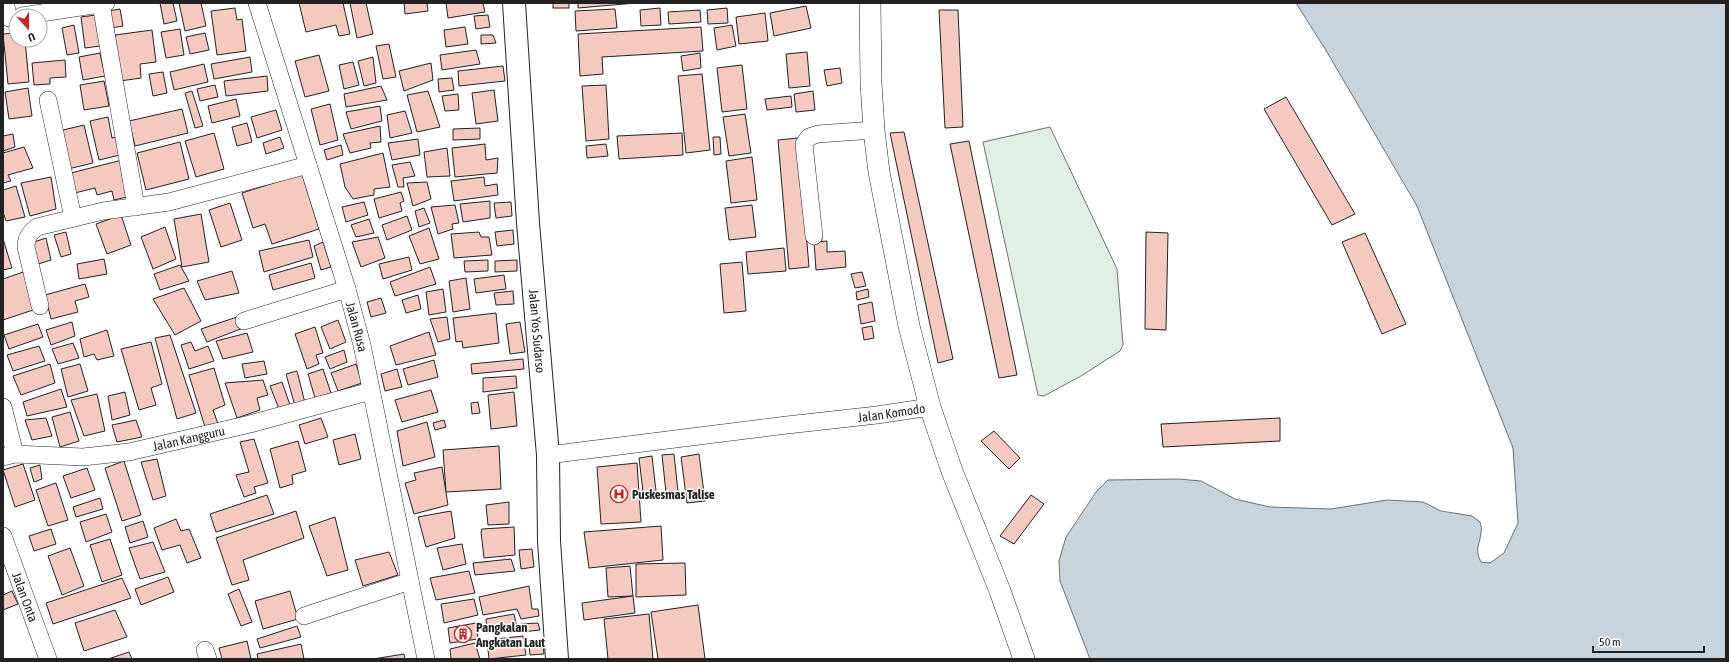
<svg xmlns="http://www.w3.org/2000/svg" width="1729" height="662" font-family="'Asap Condensed',sans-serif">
<rect width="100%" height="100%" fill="#fff"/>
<polygon fill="#e0efe3" stroke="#6f6f6f" points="1050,127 1117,269 1123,345 1120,351 1081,376 1044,396 1038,395 983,142"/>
<path fill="#c7d3dd" stroke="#6f6f6f" d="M1296 3H1726V659H1090L1060 581 1059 561 1066 537 1096 492 1108 480 1179 479 1201 481 1235 499 1270 507 1331 509 1387 500 1423 502 1441 511 1472 516 1480 522C1481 525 1482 529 1481 532 1480 546 1474 548 1481 562L1490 563 1504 553 1518 523 1513 448 1417 206 1327 52Z"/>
<g fill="#f3c9c0" stroke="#222">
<polygon points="160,3 173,3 177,21 164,24"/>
<polygon points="179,3 201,3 206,26 185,31"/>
<polygon points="299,3 343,3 350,34 339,36 336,25 306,32"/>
<polygon points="350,3 366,3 373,34 357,38"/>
<polygon points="404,3 427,3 428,11 405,14"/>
<polygon points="446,3 483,3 485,12 448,18"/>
<rect x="553" y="3" width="16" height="5"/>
<polygon points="578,3 636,3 578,8"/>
<polygon points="806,6 811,28 774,36 770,13"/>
<polygon points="235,8 237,20 242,19 246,51 217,55 211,11"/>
<polygon points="660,8 661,25 641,26 640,10"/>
<polygon points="727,8 728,23 708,24 707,10"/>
<polygon points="120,9 123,26 111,28 108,11"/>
<polygon points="615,9 617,28 576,31 575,11"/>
<polygon points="700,10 701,22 669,24 668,12"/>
<polygon points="939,10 958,10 963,127 945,128"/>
<polygon points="765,13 768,41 739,44 736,17"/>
<polygon points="96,15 100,46 85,48 81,17"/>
<polygon points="488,15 490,27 476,29 474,16"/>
<polygon points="74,25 79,53 67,55 62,28"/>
<polygon points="732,25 736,46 717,50 714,28"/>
<polygon points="465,27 468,44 446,47 444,30"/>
<polygon points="701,27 703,51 602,57 603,74 580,76 578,34"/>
<polygon points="180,29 184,55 166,58 161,32"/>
<polygon points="152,30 156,62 140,64 141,78 120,81 115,35"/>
<polygon points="16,33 16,40 25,40 29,82 8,84 3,34"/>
<polygon points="205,33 209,50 190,54 186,37"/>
<polygon points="481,35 493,35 496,43 481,44"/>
<polygon points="389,44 396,77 383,79 376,46"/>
<polygon points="476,50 480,64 442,70 440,55"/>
<polygon points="807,52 810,86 789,88 786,54"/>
<polygon points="100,53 105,76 83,80 79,57"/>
<polygon points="700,53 701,68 683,71 681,56"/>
<polygon points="319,55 329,91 305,97 295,61"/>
<polygon points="250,57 252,72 214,79 211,64"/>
<polygon points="373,57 376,83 364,86 358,61"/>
<polygon points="65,60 66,77 50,78 50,84 34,85 32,63"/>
<polygon points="353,62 359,85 344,89 339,65"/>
<polygon points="431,63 433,80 404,91 399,71"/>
<polygon points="204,64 208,82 174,90 170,72"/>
<polygon points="742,65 747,109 722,112 717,68"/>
<polygon points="503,66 505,81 459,86 458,71"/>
<polygon points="840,68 842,83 827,86 824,70"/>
<polygon points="163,72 167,93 153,96 149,74"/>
<polygon points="702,74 710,150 686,153 678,76"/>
<polygon points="267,76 268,91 226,96 224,81"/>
<polygon points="452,78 454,90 439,92 438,79"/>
<polygon points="104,81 109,106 84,110 80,85"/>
<polygon points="215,85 218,97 200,101 197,89"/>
<polygon points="606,85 609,139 586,141 582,86"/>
<polygon points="381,86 387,100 346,107 344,94"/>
<polygon points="28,88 32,116 9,119 5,92"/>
<polygon points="494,90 498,121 476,124 472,93"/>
<polygon points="192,91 203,126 195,128 185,93"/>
<polygon points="428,91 440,127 417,132 407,95"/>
<polygon points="813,91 815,110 796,112 794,94"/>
<polygon points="458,94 459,110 445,111 442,96"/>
<polygon points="791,96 792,107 767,110 765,99"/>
<polygon points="1286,97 1355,214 1332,225 1264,109"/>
<polygon points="236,99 240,116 212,123 208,106"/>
<polygon points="330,104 338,140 320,145 311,109"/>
<polygon points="380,106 382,121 351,129 346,112"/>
<polygon points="182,109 188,133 135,146 129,121"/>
<polygon points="276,110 282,130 257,138 251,117"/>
<polygon points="405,111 412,133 390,138 387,115"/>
<polygon points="745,114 751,153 729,156 723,117"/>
<polygon points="108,117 112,138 116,137 120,155 99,160 90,121"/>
<polygon points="247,123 252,142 237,146 232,127"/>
<polygon points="84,125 93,163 68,169 59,131"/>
<polygon points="380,126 381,142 370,143 371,148 350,153 343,134"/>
<polygon points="480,128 480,139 453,140 453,129"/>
<polygon points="904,132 953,359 938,363 890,133"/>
<polygon points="214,133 224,169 196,177 185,141"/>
<polygon points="682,133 683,155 619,159 617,136"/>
<polygon points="13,134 15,147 3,151 3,136"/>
<polygon points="280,137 284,148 266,154 263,143"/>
<polygon points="713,137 720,137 721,154 714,155"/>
<polygon points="798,138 809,267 789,269 778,140"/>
<polygon points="418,139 420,155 392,160 388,143"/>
<polygon points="969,141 1017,375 999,378 950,144"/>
<polygon points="180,142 189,179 146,190 137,153"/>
<polygon points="485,144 486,160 498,158 497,173 455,177 452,148"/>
<polygon points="606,144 608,156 587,158 586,146"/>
<polygon points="341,145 343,155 327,160 324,150"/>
<polygon points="24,147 33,168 8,175 11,181 3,183 3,153"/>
<polygon points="447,148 450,176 427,177 424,152"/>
<polygon points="383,153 390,187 374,189 374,195 353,199 345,187 340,164"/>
<polygon points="752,157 757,200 731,203 726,161"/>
<polygon points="122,160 131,196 114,200 112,191 97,195 95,188 71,194 67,174"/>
<polygon points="410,162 415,176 403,178 404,187 398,187 392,165"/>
<polygon points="302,174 319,229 272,244 265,224 253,228 242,193"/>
<polygon points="51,177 56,209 30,216 21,183"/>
<polygon points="484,177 485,186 497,184 498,195 454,201 451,181"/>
<polygon points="427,182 431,199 413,206 407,183"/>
<polygon points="16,186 25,217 6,221 3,212 3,190"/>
<polygon points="401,192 404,201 400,203 402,211 379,218 374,199"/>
<polygon points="490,201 490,218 463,222 460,204"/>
<polygon points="364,202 368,215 346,222 342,207"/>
<polygon points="511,202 512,216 496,218 494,203"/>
<polygon points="230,203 242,240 221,247 209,210"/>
<polygon points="455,205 459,223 452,224 453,229 438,234 431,207"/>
<polygon points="752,205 756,237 729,240 725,208"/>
<polygon points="424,208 430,223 419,227 415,211"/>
<polygon points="201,214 209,262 182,267 174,219"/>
<polygon points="121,215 131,245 107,254 96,224"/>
<polygon points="407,216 412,230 387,240 382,225"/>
<polygon points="369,219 374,233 356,237 351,225"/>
<polygon points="165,227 176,259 153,269 141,237"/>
<polygon points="429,228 439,259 420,264 409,236"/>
<polygon points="513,230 514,244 497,246 495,232"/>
<polygon points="66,232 71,254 61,257 54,235"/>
<polygon points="479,232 481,237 489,237 492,255 454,258 451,234"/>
<polygon points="1146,232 1168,233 1166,330 1145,329"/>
<polygon points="1365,233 1406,324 1382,334 1342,242"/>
<polygon points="378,237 385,258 361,267 352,242"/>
<polygon points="46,238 51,260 35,265 28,244"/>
<polygon points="3,239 12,268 3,270"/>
<polygon points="309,240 313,257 264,272 259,251"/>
<polygon points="827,241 827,252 845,251 846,267 816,270 814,242"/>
<polygon points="323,242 331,267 321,270 314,246"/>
<polygon points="784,248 786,271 748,274 746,252"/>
<polygon points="409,257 412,270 383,279 379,264"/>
<polygon points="104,259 107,274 79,279 77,264"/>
<polygon points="488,260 488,271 465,272 464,261"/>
<polygon points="517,260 517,271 495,272 495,261"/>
<polygon points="742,262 746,311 724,313 720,264"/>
<polygon points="311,263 315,278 273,290 269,275"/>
<polygon points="180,265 189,281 160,290 154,274"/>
<polygon points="430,267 436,284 395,296 390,282"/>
<polygon points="26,271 39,308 3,320 3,279"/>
<polygon points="232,271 239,293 205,300 197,281"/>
<polygon points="862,272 866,286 855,288 851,274"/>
<polygon points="504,275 506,289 476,293 474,279"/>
<polygon points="466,278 470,309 453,312 449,281"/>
<polygon points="85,284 89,297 75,301 78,312 51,319 45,295"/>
<polygon points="184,288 201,321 175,335 153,299"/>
<polygon points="443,289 446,312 429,315 426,292"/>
<polygon points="868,289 869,297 857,300 856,292"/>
<polygon points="513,291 514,304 496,305 494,293"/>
<polygon points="418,295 421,309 406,313 402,300"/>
<polygon points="381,298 386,313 371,317 367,302"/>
<polygon points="872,302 875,321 861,324 858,305"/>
<polygon points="496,313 499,343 463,348 462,341 456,342 453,318"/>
<polygon points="237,317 243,328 207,342 201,329"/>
<polygon points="447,317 450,339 438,342 430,319"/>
<polygon points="338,320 346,342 330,349 321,327"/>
<polygon points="72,322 75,336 51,345 46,330"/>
<polygon points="520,322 525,352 510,354 506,324"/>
<polygon points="38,324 43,337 9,349 4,335"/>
<polygon points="872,326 874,338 864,340 862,328"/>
<polygon points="315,327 323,353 316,355 319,364 307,369 295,334"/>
<polygon points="107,330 114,356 97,360 94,354 84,357 80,339"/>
<polygon points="429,332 436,355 396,365 390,346"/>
<polygon points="247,333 253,352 223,359 216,341"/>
<polygon points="170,335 196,413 177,419 155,338"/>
<polygon points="151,342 162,384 151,388 156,405 139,410 121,349"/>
<polygon points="191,342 195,351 208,346 214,361 189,369 181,345"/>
<polygon points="73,343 79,358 58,364 52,349"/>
<polygon points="39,346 45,361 13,371 7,355"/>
<polygon points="344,350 347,362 330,369 325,357"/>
<polygon points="523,359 524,369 472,374 471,364"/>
<polygon points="434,360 438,377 408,385 403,369"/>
<polygon points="264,361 267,374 245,378 242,364"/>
<polygon points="50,364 55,383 21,395 13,376"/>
<polygon points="80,364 88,391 68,397 61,369"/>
<polygon points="356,364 362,383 338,391 331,373"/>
<polygon points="214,368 225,405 213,410 218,424 205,427 189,375"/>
<polygon points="323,369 331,393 315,398 308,374"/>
<polygon points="397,369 402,387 385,391 381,374"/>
<polygon points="297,371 305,403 295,406 286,374"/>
<polygon points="516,376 517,388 483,392 483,378"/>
<polygon points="263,380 268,395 257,398 260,410 237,418 225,383"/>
<polygon points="282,382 290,405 279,409 270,386"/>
<polygon points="61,389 67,407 27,416 23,402"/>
<polygon points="431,390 438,412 402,422 395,400"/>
<polygon points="125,392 130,415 112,420 108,396"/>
<polygon points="514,392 517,426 491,429 488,395"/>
<polygon points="97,394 105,431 84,436 71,400"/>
<polygon points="478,402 480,413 472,414 471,403"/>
<polygon points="70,412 79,441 60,447 52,417"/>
<polygon points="46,418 52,436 32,440 25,420"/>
<polygon points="321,418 328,437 305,444 299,425"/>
<polygon points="1280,418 1280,441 1163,447 1161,424"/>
<polygon points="136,420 142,437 117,442 112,425"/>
<polygon points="444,420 446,427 435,430 433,423"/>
<polygon points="427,422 435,457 403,466 397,431"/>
<polygon points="994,431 1020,458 1009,469 981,441"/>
<polygon points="355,434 361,459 339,465 333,440"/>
<polygon points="254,439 268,483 254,487 256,493 244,497 236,475 249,472 240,442"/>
<polygon points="298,441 306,471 292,475 293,484 280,488 270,449"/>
<polygon points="499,446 501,489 446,492 443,450"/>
<polygon points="674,454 678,492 666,493 662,455"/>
<polygon points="699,454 705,501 687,503 681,457"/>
<polygon points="652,456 656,491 643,492 639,458"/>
<polygon points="157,459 166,496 153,500 141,462"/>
<polygon points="124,461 141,515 122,521 105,468"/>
<polygon points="637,463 641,522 601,524 597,467"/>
<polygon points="23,464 35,500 15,507 3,470"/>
<polygon points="40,465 42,479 34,482 30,468"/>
<polygon points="442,467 448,505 414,514 405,483 416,480 414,473"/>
<polygon points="87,468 95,490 71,498 63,476"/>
<polygon points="56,483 68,520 48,526 36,490"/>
<polygon points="267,495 274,514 216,532 210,514"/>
<polygon points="1031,495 1044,504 1014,544 1000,536"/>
<polygon points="100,498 103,509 76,517 73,507"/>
<polygon points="509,502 509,524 488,525 486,505"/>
<polygon points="296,511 304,538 243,560 249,580 232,585 216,538"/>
<polygon points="451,511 455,538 426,547 418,517"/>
<polygon points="106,514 112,532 86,542 80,522"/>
<polygon points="335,517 348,570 327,576 309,526"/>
<polygon points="176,519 181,531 189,529 201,558 187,563 180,545 162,550 154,528"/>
<polygon points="143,521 148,537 130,543 125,527"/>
<polygon points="661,526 663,560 589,568 584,532"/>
<polygon points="514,527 515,555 484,558 481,532 482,529"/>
<polygon points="51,529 56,544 34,551 29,536"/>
<polygon points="110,539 122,575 102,582 90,545"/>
<polygon points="153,542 165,572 140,579 129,548"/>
<polygon points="462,544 466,564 443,570 437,548"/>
<polygon points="70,548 84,586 62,595 48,556"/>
<polygon points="532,549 534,567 521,569 519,550"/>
<polygon points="389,552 398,575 363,586 355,560"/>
<polygon points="511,559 515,571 475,575 473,563"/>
<polygon points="685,563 686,595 636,597 636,564"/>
<polygon points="630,566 633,596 608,597 606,568"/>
<polygon points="469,571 475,593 436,600 430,578"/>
<polygon points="168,577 174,592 141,605 135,589"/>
<polygon points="122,578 131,598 53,624 46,603"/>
<polygon points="529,586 532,609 538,609 539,616 521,619 517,609 483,615 479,597"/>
<polygon points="239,589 252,622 241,626 228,594"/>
<polygon points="12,591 18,604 3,610 3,595"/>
<polygon points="290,591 298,619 263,629 255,601"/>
<polygon points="633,596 635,613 584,620 582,603"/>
<polygon points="474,599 478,615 444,623 441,604"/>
<polygon points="698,605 705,659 658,659 651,612"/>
<polygon points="115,610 127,637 84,651 75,623"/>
<polygon points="514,614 517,628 487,633 486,619"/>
<polygon points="649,614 653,659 608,659 604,619"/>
<polygon points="476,623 478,639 450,643 448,628"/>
<polygon points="538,623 540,630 522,632 521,624"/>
<polygon points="297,626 301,637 260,648 257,639"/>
<polygon points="523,636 526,655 489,659 487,640"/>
<polygon points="247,641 251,659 222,659 219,648"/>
<polygon points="475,643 480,659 451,659 450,649"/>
<polygon points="301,644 304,659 258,659 257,654"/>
<polygon points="543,644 544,654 530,655 529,645"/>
<polygon points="129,652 132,659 108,659"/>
<polygon points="404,654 405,659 373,659"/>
</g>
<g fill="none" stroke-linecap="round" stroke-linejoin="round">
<defs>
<g id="minor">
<polyline points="5,3 9,18"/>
<path id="s1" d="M257 3 347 289 362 345 426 659"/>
<polyline points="101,4 136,207"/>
<polyline points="22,16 106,3"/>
<polyline points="48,100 73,218"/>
<polyline points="814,236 804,144 809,137 818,134 874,130"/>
<path d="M40 306 26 247C26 237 30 233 37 227L103 211 169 202 308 165"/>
<polyline points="244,321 347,289"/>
<polyline points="3,407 15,454"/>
<path id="s2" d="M548 455 787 425 877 415 930 407"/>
<path id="s3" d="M3 457 15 454 83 457 129 452 250 424 371 391"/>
<path id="s4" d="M3 536 48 659"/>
<polyline points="304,616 410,581"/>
<polyline points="205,650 208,659"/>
</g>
<polyline id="major" points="870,3 871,83 874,130 879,172 909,326 930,407 952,471 1000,591 1024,659"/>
<g id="highway">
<path id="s5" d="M514 3 528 223 548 455 549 541 557 659"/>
</g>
</defs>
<use href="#minor" stroke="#222" stroke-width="18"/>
<use href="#major" stroke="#222" stroke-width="22"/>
<use href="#highway" stroke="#222" stroke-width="24"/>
<use href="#minor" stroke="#fff" stroke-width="17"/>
<use href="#major" stroke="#fff" stroke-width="21"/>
<use href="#highway" stroke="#fff" stroke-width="22"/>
</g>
<defs>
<symbol id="hospital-ring" viewBox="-11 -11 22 22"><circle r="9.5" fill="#fff" stroke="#c62828" stroke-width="1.5"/><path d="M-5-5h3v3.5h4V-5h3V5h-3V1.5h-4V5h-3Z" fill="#c62828"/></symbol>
<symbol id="building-ring" viewBox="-11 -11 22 22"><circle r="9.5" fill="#fff" stroke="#c62828" stroke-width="1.5"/><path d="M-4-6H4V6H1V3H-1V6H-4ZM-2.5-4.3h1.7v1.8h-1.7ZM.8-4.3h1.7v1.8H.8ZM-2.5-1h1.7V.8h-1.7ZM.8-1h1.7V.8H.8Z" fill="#c62828"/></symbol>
</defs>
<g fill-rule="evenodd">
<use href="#hospital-ring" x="609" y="484" width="20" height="20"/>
<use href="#building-ring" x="453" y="624" width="20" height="20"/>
</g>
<g text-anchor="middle" stroke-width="3" stroke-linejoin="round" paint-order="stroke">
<g font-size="13" fill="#222" stroke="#fff">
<text dy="5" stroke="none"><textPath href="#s1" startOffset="339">Jalan Rusa</textPath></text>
<text dy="5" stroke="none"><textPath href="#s5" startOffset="329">Jalan Yos Sudarso</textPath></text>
<text dy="5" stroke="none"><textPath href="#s2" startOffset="346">Jalan Komodo</textPath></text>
<text dy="5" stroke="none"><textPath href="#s3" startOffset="188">Jalan Kangguru</textPath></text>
<text dy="5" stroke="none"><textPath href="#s4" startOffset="65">Jalan Onta</textPath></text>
</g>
<g font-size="13" font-weight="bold" fill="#222" stroke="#fff" text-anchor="start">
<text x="632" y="499">Puskesmas Talise</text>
<text x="476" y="632">Pangkalan<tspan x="476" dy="15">Angkatan Laut</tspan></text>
</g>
</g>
<rect width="1729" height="662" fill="none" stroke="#222222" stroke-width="8"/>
<g transform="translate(28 28) rotate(159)"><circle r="19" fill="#ffffff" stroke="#a7a7a7"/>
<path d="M0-3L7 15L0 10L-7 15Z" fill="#c62828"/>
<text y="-6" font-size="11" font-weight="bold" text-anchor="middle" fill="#222222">U</text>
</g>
<path d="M1593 646v6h111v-6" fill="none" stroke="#222222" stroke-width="2"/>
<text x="1599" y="646" font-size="12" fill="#222222" stroke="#ffffff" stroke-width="3" paint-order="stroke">50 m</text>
</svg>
